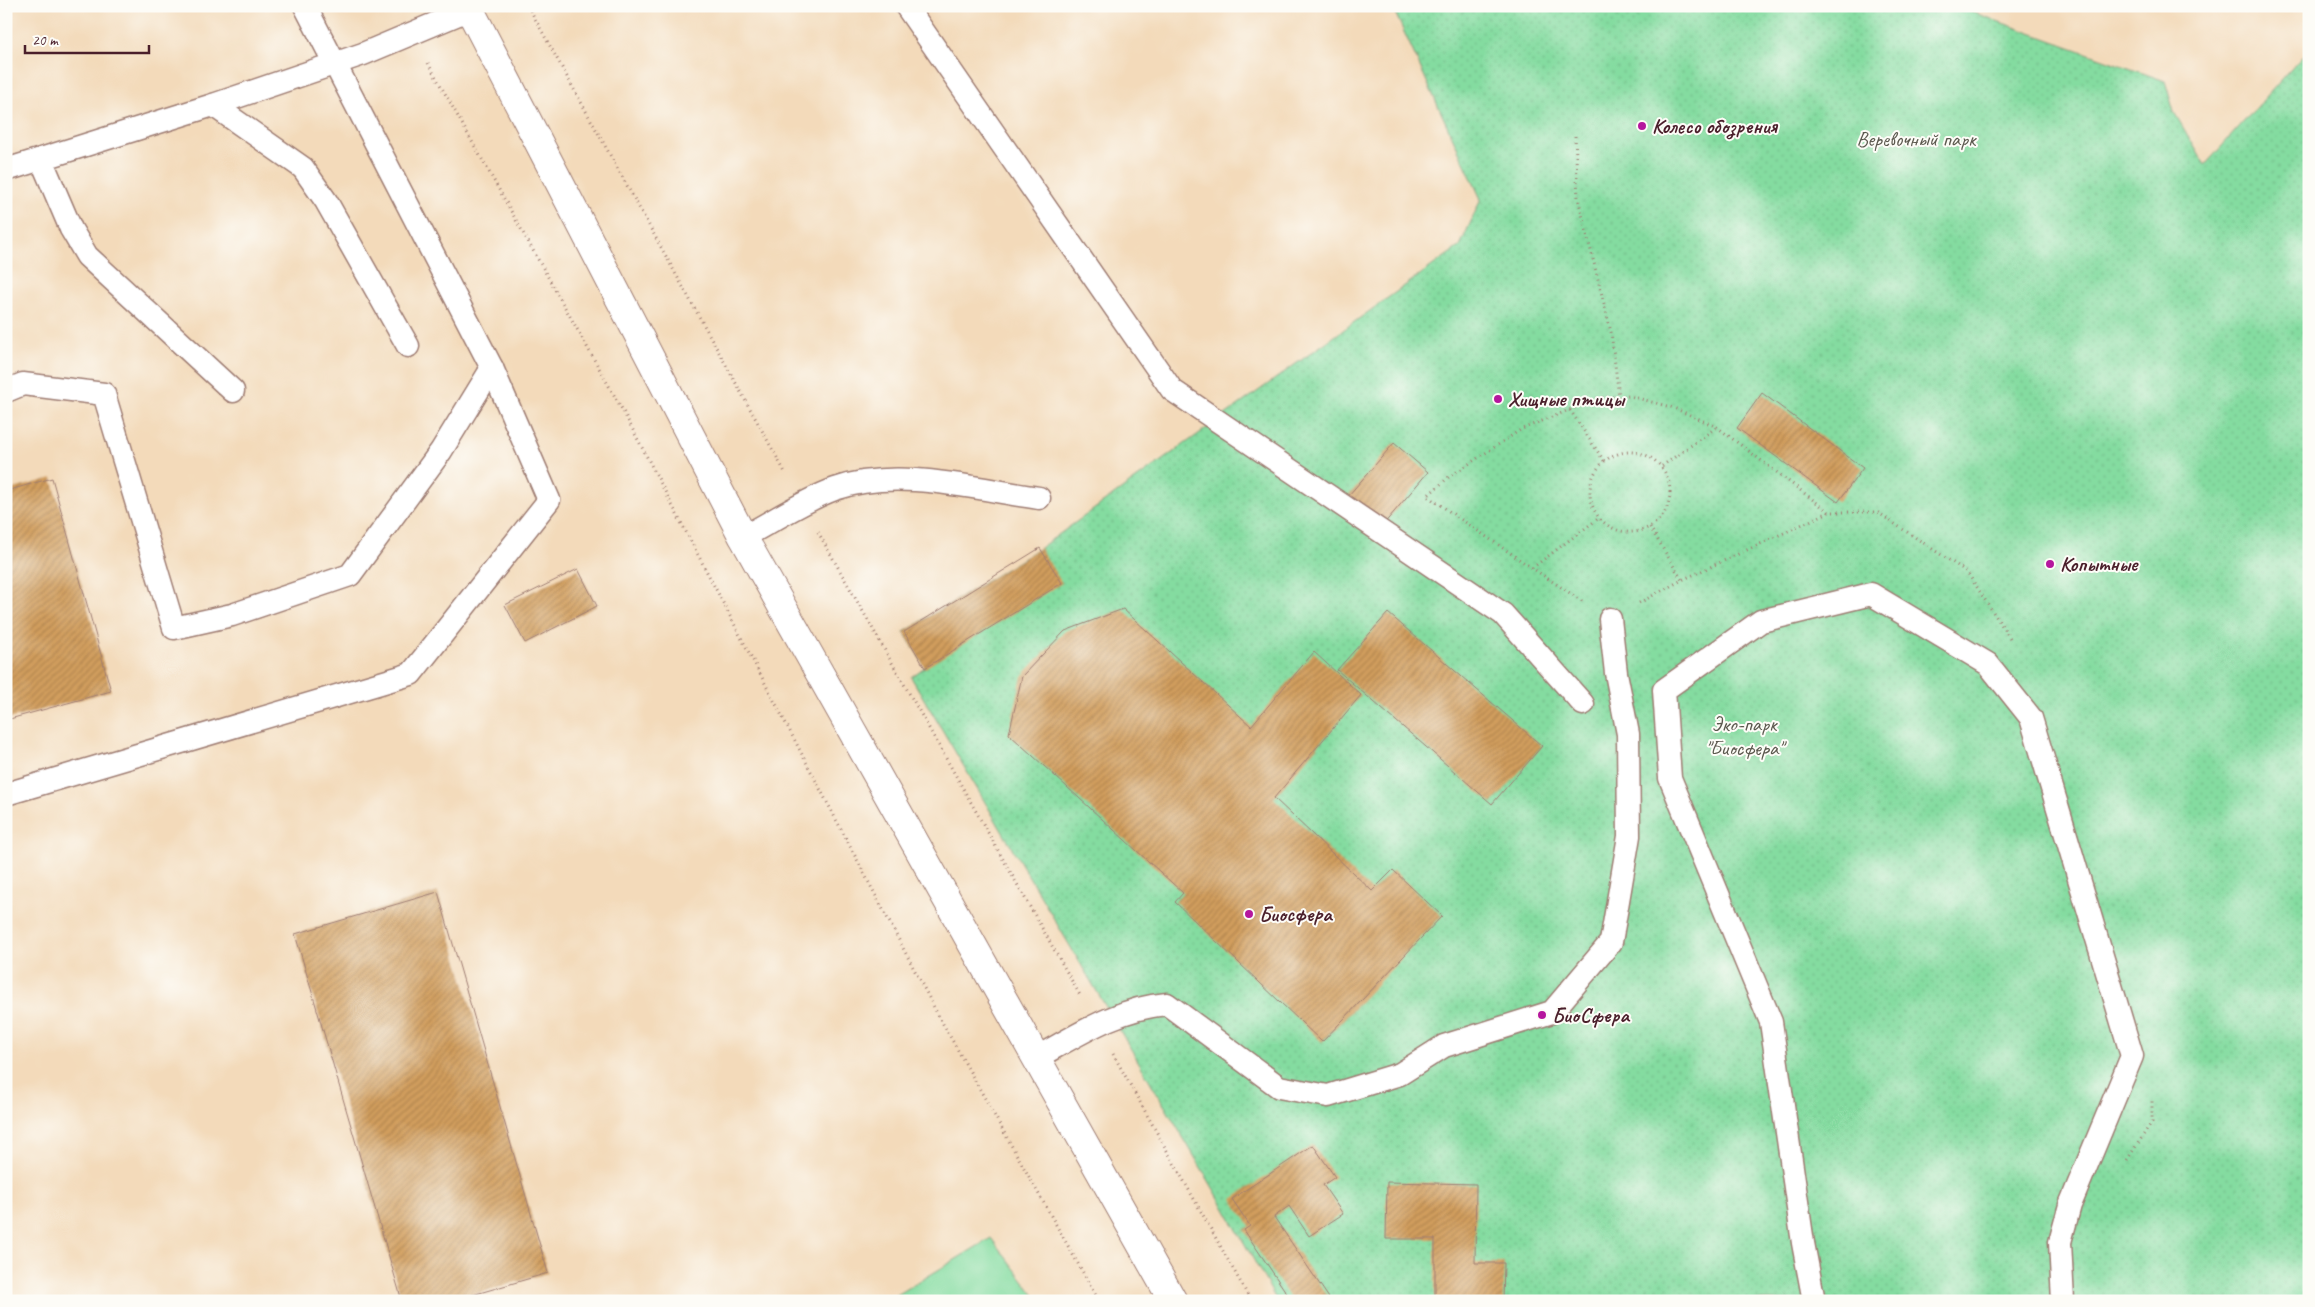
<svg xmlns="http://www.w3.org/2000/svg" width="2315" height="1307" font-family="Caveat,sans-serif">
<defs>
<pattern id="park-dots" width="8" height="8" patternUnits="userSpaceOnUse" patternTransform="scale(1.25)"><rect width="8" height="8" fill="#84dca0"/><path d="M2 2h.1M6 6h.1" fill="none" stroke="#74bc8a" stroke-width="1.8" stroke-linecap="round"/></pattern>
<pattern id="building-hatch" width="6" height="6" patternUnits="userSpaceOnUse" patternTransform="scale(1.25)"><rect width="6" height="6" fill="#d19e5d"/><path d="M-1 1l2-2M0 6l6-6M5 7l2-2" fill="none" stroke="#ac804d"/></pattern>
</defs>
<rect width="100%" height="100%" fill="#fdfcf7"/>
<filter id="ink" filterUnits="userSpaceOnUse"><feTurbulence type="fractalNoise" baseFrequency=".02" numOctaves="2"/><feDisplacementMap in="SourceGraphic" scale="10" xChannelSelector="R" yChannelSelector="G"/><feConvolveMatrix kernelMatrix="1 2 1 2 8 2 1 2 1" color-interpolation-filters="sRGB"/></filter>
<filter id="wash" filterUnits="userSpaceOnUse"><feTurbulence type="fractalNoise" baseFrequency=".0096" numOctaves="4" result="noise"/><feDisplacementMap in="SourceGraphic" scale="20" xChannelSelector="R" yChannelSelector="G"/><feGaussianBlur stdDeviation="1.12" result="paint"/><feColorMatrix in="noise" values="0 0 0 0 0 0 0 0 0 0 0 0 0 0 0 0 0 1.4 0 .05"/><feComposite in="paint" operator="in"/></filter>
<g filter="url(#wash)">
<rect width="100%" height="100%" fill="#f3daba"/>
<polygon fill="#84dca0" stroke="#677e66" points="991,1238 1039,1301 887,1301"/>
<polygon fill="url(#park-dots)" stroke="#677e66" points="1392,6 1955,6 2165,81 2174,112 2205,165 2309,49 2309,1301 1277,1301 1216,1193 911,677 925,667 904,632 1040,548 1460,246 1481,199"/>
<g id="blocks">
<g fill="url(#building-hatch)">
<polygon points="1762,393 1863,468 1838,502 1737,428"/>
<polygon points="1394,443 1428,472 1383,525 1348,496"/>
<polygon points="52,478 111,691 6,720 6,491"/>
<polygon points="1040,548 1062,583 925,668 904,632"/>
<polygon points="578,569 597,606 525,643 505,605"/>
<polygon points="1123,609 1251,726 1314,652 1361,695 1274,798 1372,891 1393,870 1442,916 1322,1042 1175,902 1183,893 1009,734 1022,676 1065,631"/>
<polygon points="1388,613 1542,746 1492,804 1337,670"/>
<polygon points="438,892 548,1273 452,1301 402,1301 295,934"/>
<polygon points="1313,1145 1335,1177 1323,1185 1343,1214 1309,1236 1289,1206 1274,1217 1331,1301 1292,1301 1244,1230 1250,1226 1232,1199"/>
<polygon points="1387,1182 1476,1184 1475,1263 1504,1263 1503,1301 1435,1301 1435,1239 1386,1239"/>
</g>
</g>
</g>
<g filter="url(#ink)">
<use href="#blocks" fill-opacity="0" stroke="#9e7c72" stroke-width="1"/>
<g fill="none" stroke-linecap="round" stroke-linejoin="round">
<defs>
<g id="service">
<polyline points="906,6 1172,390 1503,614 1583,704"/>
<polyline points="213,105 303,168 326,201 408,346"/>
<polyline points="41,159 71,229 87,256 233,391"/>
<polyline points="6,170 213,105 363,54 470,9"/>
<polyline points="6,391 23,384 104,394 174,628 232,615 350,575 441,451 492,368"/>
<path d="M743 537C772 522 804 500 835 489 896 467 976 489 1039 498"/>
<polyline points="6,794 411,674 549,500 492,368 305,6"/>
<path d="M1036 1058C1079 1034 1118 1008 1167 1004L1279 1087 1328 1096 1400 1074 1444 1046 1552 1012 1611 942 1629 836 1628 734 1616 673 1610 619"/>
<polyline points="1814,1301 1803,1243 1771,1022 1670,778 1664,690 1761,621 1871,594 1988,664 2031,718 2132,1056 2070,1205 2060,1242 2063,1301"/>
</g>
<polyline id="minor" points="468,6 743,537 1173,1301"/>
</defs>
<use href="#service" stroke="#9e7c72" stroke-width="25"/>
<use href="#minor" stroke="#9e7c72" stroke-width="30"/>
<g stroke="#9e7c72" stroke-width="3" stroke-dasharray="1 4" stroke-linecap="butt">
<polyline points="528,6 786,474"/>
<polyline points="428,63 623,411 938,1015 1099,1301"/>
<polyline points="1575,136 1578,198 1611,332 1619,397"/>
<polyline points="1570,410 1604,461"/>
<circle cx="1630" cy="492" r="40"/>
<polyline points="1662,466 1717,427"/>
<polyline points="1650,527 1682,580"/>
<polyline points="818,532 1081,997"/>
<polyline points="1532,568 1427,496 1449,477 1522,429 1599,398 1630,396 1674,408 1717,427 1829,512 1877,512 1967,572 2010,638"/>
<polyline points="1582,601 1532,568 1599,518"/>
<polyline points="1639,603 1682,580 1829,512"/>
<polyline points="1113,1054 1251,1301"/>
<polyline points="2127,1160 2152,1122 2152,1099"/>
</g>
<use href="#service" stroke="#fff" stroke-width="22"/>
<use href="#minor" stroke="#fff" stroke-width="28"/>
</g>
</g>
<g fill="#b5179e" stroke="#fdfcf7" stroke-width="2">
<circle cx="1642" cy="126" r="5"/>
<circle cx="1498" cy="399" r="5"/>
<circle cx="2050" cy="564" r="5"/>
<circle cx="1249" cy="914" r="5"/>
<circle cx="1542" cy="1015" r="5"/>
</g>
<g text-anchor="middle" stroke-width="4" stroke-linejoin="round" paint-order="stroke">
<g font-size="21" font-weight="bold" fill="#4a1f2b" stroke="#fdfcf7" text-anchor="start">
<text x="1652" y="133">Колесо обозрения</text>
<text x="1508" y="406">Хищные птицы</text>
<text x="2060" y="571">Копытные</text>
<text x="1259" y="921">Биосфера</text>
<text x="1552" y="1022">БиоСфера</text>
</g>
<g font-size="21" fill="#5b584e" stroke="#fdfcf7">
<text x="1916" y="146">Веревочный парк</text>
<text x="1744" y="731">Эко-парк<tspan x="1744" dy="24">"Биосфера"</tspan></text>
</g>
</g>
<rect width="2315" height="1307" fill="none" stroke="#fdfcf7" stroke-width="25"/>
<path d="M25 45v8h124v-8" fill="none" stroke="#4a1f2b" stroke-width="2.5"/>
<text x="32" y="45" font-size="15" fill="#4a1f2b" stroke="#fdfcf7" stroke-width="4" paint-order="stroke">20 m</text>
</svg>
